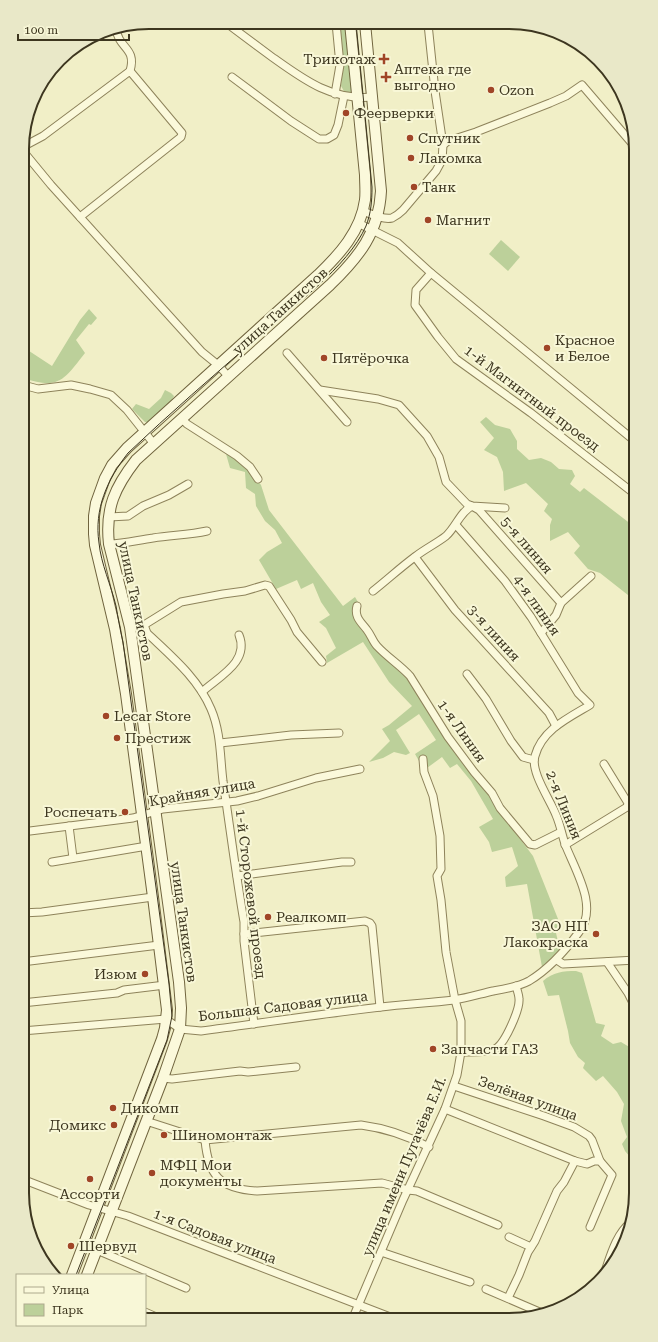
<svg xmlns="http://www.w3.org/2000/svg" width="658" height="1342" font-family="'Roboto Serif',serif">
<rect width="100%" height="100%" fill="#f1efc7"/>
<g fill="#bcd09a">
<polygon points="339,23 345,23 352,92 349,94 345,93 341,86 343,65"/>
<polygon points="501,240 520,257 508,271 489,254"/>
<path d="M89 309 97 318 91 325 89 324 76 340 85 353C64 380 59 390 23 378V347L52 366 80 320Z"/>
<polygon points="165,390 171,393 174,396 172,400 148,422 145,422 132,409 136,404 149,409 161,398"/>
<polygon points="486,417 495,425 510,429 517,441 517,449 529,460 541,458 551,462 559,469 572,470 575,476 570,484 580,492 584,488 636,528 636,600 633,599 600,573 588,569 574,553 580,546 568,532 550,541 550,525 552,519 544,511 548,504 526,483 504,491 503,472 497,457 484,450 494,438 480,422"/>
<path d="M226 454 237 460 248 469 261 485 269 510 343 606 355 597 358 602C351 608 353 613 356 621L407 677 416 693 445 736 491 794 500 812 533 856 562 929 556 933 560 950 542 967 527 884 506 887 505 877 518 866 512 847 492 852 489 842 479 827 493 819 471 781 457 764 450 768 442 757 427 768H423L415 754 436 740 419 714 396 730 410 753 406 755 394 752 383 758 369 762 390 741 382 729 389 725 412 706 389 682 363 642 327 663 326 656 336 648 326 628 319 622 330 615 321 602 313 583 301 589 297 580 276 589 259 560 267 552 282 543 275 530 265 521 256 506 255 494 246 488 245 472 230 468Z"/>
<path d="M576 971 582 973 596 1023 605 1025 601 1036 613 1044 621 1042 636 1051V1164L625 1151 622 1144 627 1137 621 1121 624 1104 617 1092 603 1076 596 1081 583 1068 585 1063 578 1057 570 1043 568 1031 559 995 548 996 543 981C553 972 563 971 576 971Z"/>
</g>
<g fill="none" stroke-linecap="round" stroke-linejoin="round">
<defs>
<g id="minor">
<path d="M225 22C241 34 257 46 272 57 304 80 332 101 373 97"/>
<path d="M116 28C118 49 137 47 130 71"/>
<polyline points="232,77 291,121 319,139 327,139 334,135 338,125 344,96"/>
<polyline points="335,94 340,65 336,23"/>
<polyline points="443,145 448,141 476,132 550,103 566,96 582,85 636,148"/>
<polyline points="23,148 28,144 43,136 130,71 182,133 181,137 80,217"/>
<polyline points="23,151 51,185 202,352 218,365 228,376"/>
<path d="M363 211C371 214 383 220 392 218 396 216 400 213 403 210L436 171 442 160 443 145 435 91 428 24"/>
<polyline points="358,223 398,243 431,273 636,442"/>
<polyline points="431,273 416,290 415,305 438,337 456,359 531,413 636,495"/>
<polyline points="23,349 24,350"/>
<polyline points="287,353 347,422"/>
<polyline points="23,385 38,389 71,385 90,389 111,395 127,410 154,444"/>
<polyline points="320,390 378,399 399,405 427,436 439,457 446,482 467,504 472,506 505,508"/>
<polyline points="182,419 187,424 237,456 250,467 258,479"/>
<polyline points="109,517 128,516 143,506 169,495 188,484"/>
<path d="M109 544C124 544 138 540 153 538 171 535 189 535 207 531"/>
<polyline points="415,557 455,610 549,713 556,726"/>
<path d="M373 591C387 580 401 567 416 556 425 549 437 543 446 536 456 527 460 512 472 506L479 510 561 603"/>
<path d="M357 606C354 617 361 622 367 630 371 635 373 642 377 646 387 657 400 665 410 676L448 737 474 772 492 793 500 808 530 844 535 845 561 832"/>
<path d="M144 625 147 633C171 656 198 678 211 709 221 732 220 757 223 781 230 828 236 875 244 922V941L254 1024"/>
<polyline points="130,627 144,625 181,602 223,594 245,591 265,585 269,586 291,620 297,632 322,662"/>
<polyline points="541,633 556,615 561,603 591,576"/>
<polyline points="467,674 486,699 511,741 523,757 534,760"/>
<path d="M202 692C218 677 250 662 239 635"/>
<polyline points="220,743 291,735 339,733"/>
<polyline points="69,826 73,858"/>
<polyline points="22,832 133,818 163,809 237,801 258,796 316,778 360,769"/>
<polyline points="565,845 627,807 628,803 604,764"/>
<polyline points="52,862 147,846"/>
<polyline points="237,876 342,862 351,862"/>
<polyline points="22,913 42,912 153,897"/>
<polyline points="244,934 365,921 370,923 372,926 380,1007"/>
<polyline points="557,960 563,964 636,960"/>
<polyline points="22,962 159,945"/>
<polyline points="607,962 628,993 636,1009"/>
<polyline points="22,1003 117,993 124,990 165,985"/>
<path d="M22 1031 166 1019 180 1029 201 1031C261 1023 321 1014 381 1007 405 1004 430 1003 454 1000 467 998 480 994 493 991 505 989 518 987 529 981 549 969 565 951 579 932 599 907 575 870 565 844 562 835 560 824 556 815 551 801 530 772 535 756 542 730 568 718 590 705L578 693 531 617 505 581 456 525"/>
<path d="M461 1052C470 1052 487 1053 495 1049 505 1044 520 1009 519 999 519 995 517 990 516 986"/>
<polyline points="163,1078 172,1079 240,1071 248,1072 296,1067"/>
<polyline points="454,1086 544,1116 574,1127 589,1136 592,1140 600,1161"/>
<polyline points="445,1109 575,1161 587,1164 594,1161 600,1161 612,1175 590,1227"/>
<path d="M146 1121 205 1140 361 1125C384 1128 408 1136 429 1147"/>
<path d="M205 1140C208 1175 220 1189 257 1191L382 1183 408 1190 417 1191 498 1225"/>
<polyline points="22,1179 89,1205 128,1216 398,1320"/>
<polyline points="509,1237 531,1247"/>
<polyline points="97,1250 186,1288"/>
<polyline points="381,1252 470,1282"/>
<path d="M603 1277C610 1258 615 1235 631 1222"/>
<polyline points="486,1289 544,1314"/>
<polyline points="508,1298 519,1275 528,1252 535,1241 557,1191 564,1182 575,1161"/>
<polyline points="145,1312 161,1319"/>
<polyline points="352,1320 403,1200 445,1109 457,1075 461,1052 461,1021 455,1000 446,952 441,900 437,876 441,869 440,836 433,796 424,772 423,759"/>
</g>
<g id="secondary">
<path d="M72 1275 162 1039 165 1028 167 1010 153 897 126 694 115 629 95 545 94 534V516L96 503 105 478 112 465 127 448 318 275C339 255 361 231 365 200 366 192 365 183 365 175L350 23"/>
<path d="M87 1275 163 1078 180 1029 181 1008 179 982 130 627 109 544C105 508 115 487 136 460L330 285C359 257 379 232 381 191L365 23"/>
</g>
</defs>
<use href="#minor" stroke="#8e835b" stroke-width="9"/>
<use href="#secondary" stroke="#70643e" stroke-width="12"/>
<use href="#minor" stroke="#fbf9db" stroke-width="7"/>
<use href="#secondary" stroke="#fbf9db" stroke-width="10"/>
<path stroke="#3d361f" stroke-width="1" d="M76 1275 167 1040 172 1016 169 984 123 642C120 630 118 617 116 606 111 585 101 564 99 543 94 509 107 480 128 453 170 413 213 376 257 338 291 308 348 267 366 226 371 213 372 201 372 187L356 23"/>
</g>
<g fill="#a04527" stroke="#f8f7d7" stroke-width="1.5">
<path d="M382 53h4v4h4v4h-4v4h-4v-4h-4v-4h4z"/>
<path d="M384 71h4v4h4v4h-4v4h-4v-4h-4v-4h4z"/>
<circle cx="491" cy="90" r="4"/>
<circle cx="346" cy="113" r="4"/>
<circle cx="410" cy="138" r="4"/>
<circle cx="411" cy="158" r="4"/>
<circle cx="414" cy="187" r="4"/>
<circle cx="428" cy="220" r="4"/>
<circle cx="547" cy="348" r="4"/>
<circle cx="324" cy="358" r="4"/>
<circle cx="106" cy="716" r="4"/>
<circle cx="117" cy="738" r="4"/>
<circle cx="125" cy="812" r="4"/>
<circle cx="268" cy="917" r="4"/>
<circle cx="596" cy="934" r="4"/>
<circle cx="145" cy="974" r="4"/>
<circle cx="433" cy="1049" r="4"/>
<circle cx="113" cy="1108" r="4"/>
<circle cx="114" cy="1125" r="4"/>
<circle cx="164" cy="1135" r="4"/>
<circle cx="152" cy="1173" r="4"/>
<circle cx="90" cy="1179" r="4"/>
<circle cx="71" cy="1246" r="4"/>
</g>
<g text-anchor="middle" stroke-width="4" stroke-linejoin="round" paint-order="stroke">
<g font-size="14" fill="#3d361f" stroke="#f8f7d7" text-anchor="start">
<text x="376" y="64" text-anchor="end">Трикотаж</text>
<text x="394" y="74">Аптека где<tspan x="394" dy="16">выгодно</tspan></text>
<text x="499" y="95">Ozon</text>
<text x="354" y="118">Феерверки</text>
<text x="418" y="143">Спутник</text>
<text x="419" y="163">Лакомка</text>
<text x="422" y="192">Танк</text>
<text x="436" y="225">Магнит</text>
<text x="555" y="345">Красное<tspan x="555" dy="16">и Белое</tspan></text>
<text x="332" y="363">Пятёрочка</text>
<text x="114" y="721">Lecar Store</text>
<text x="125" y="743">Престиж</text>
<text x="117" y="817" text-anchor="end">Роспечать</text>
<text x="276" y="922">Реалкомп</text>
<text x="588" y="931" text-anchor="end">ЗАО НП<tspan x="588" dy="16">Лакокраска</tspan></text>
<text x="137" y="979" text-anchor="end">Изюм</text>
<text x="441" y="1054">Запчасти ГАЗ</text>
<text x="121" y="1113">Дикомп</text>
<text x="106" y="1130" text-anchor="end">Домикс</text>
<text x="172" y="1140">Шиномонтаж</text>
<text x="160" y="1170">МФЦ Мои<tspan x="160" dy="16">документы</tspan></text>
<text x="90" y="1199" text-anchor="middle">Ассорти</text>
<text x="79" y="1251">Шервуд</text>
</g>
<g font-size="14" fill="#3d361f" stroke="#f8f7d7">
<text transform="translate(280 311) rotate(-42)" y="5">улица Танкистов</text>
<text transform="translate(532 398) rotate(37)" y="5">1-й Магнитный проезд</text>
<text transform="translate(527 545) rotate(49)" y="5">5-я линия</text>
<text transform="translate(136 601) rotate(78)" y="5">улица Танкистов</text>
<text transform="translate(537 605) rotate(55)" y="5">4-я линия</text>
<text transform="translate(494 633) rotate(48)" y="5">3-я линия</text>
<text transform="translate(462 731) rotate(55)" y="5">1-я Линия</text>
<text transform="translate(202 792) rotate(-10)" y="5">Крайняя улица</text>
<text transform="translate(564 805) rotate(68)" y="5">2-я Линия</text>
<text transform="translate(251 894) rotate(83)" y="5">1-й Сторожевой проезд</text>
<text transform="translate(184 922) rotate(82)" y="5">улица Танкистов</text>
<text transform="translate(283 1006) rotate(-7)" y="5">Большая Садовая улица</text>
<text transform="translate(528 1098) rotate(20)" y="5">Зелёная улица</text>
<text transform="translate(404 1166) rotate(-67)" y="5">улица имени Пугачёва Е.И.</text>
<text transform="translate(215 1236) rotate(21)" y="5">1-я Садовая улица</text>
</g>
</g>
<path d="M0 0H658V1342H0ZM149 29H509A120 120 0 0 1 629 149V1193A120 120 0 0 1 509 1313H149A120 120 0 0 1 29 1193V149A120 120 0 0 1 149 29Z" fill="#e9e8c8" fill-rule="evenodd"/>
<path fill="none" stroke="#3d361f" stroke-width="2" d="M149 29H509A120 120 0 0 1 629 149V1193A120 120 0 0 1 509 1313H149A120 120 0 0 1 29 1193V149A120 120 0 0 1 149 29Z"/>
<rect x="16" y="1274" width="130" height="52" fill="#f8f7d7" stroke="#adaa8d"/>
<rect x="24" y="1287" width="20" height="6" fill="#fbf9db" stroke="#adaa8d"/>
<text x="52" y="1294" font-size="12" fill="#3d361f">Улица</text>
<rect x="24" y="1304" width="20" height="12" fill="#bcd09a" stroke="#adaa8d"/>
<text x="52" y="1314" font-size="12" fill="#3d361f">Парк</text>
<path d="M18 34v6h111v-6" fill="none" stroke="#3d361f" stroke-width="2"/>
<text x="24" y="34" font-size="12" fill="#3d361f" stroke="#f8f7d7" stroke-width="3" paint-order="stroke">100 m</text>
</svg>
